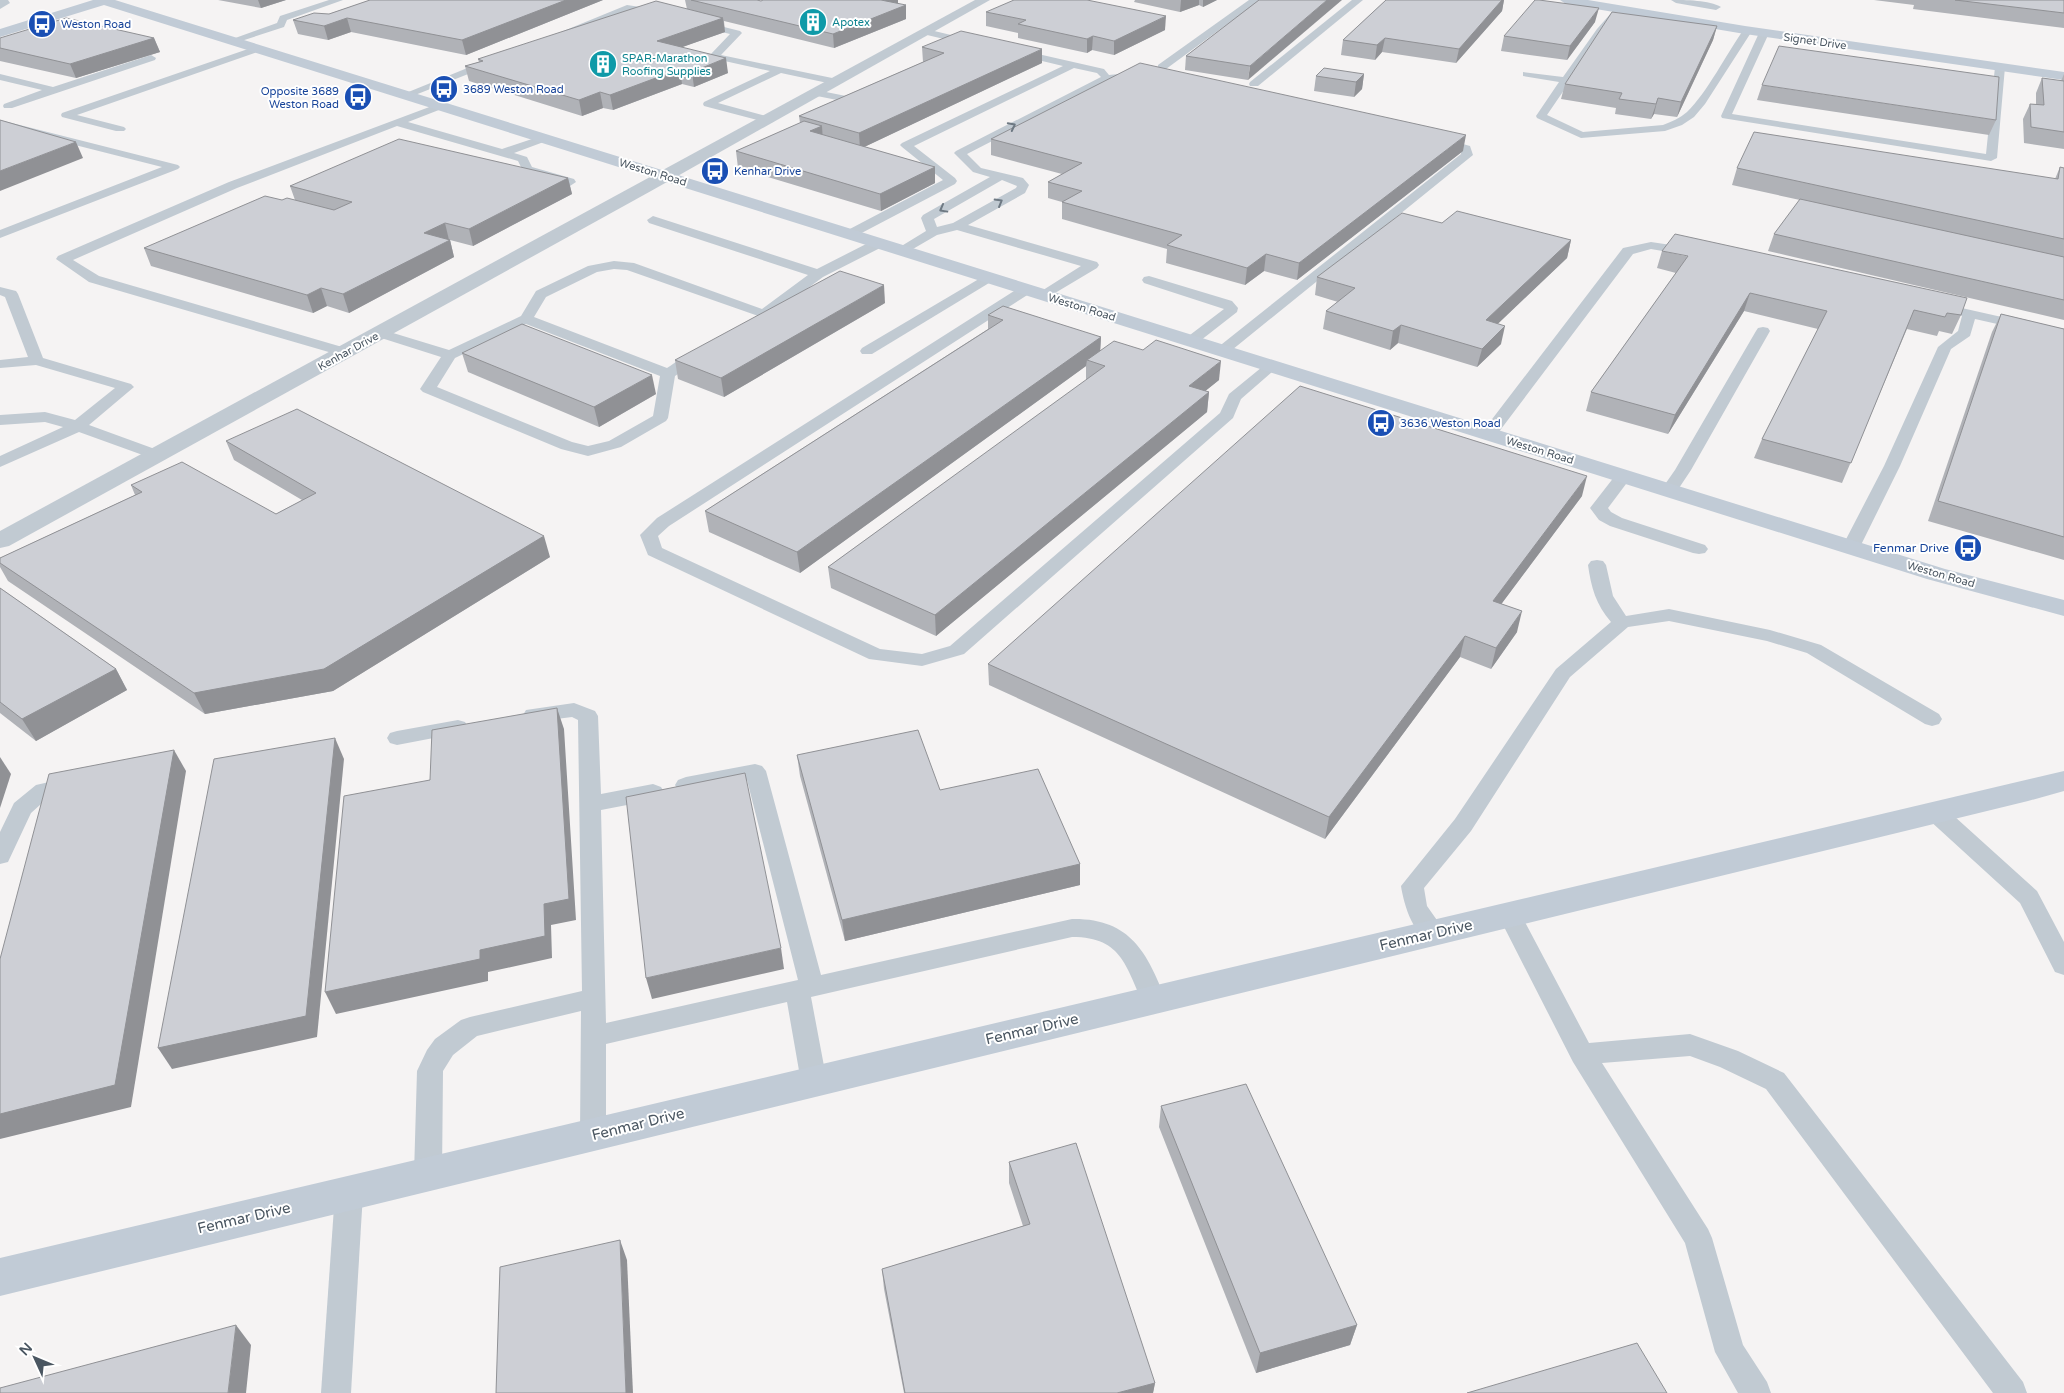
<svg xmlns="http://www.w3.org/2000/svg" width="2064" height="1393" font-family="'Varela Round',sans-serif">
<rect width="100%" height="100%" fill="#f5f3f3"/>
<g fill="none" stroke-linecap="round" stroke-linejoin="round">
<g fill="#c1cad2" fill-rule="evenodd">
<polygon points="0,0 8,0 10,3 0,9"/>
<polygon points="329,0 343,0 287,20 284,27 232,44 227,41 277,23 280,16"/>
<polygon points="1249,0 1260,0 1166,69 1158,69 1158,65"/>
<polygon points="1352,0 1363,0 1258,86 1250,86 1249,84 1250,82"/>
<path d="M1671 0C1686 0 1709 0 1721 7L1716 10 1676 3Z"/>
<polygon points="627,5 660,10 665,13 660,16 628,11 569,34 566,35 561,32"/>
<path d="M1615 11 1620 14 1603 33 1547 115 1583 132 1663 125C1671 122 1680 118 1687 112 1707 93 1727 53 1744 29L1747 28 1752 31 1705 104 1694 117 1682 125 1665 131 1581 138 1537 118 1536 116 1559 82 1523 76V72L1563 77 1597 29 1612 12Z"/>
<polygon points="700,21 740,31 742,33 721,55 837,79 842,82 837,85 781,73 718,103 773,118 774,120 773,122 769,123 704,106 703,104 704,102 770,71 711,58 711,54 730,34 697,26 695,24"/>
<polygon points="926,29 976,41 978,43 973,46 923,34 921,32"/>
<polygon points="1764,30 1769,33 1732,114 1986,154 1995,67 2000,64 2005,67 1997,158 1991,161 1722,118 1721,116 1759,33"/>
<polygon points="257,46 262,49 260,51 77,115 124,127 126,129 124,131 116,131 62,117 61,115 62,113"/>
<path d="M1016 49 1104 69 1109 75 1138 72 1143 75 1138 78 1109 81 967 154 981 168 1023 178 1029 185 1025 193 968 225 1097 262 1099 265 1097 268 1045 299 1038 295 1040 292 1081 266 957 230 937 235 906 253H896L895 250 926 231 921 218 923 215 990 177 973 172 954 153 956 151 1101 77 1097 73 1074 68 914 146 955 178 957 181 955 184 854 237H846L844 234 846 231 943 180 902 147 900 145 902 143 1063 66 1013 54 1011 52ZM1002 180 1017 186 1016 188 953 223 937 227 934 219Z"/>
<polygon points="151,55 156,58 155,60 12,108 4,108 3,106 4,104 42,90 0,80 0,74 53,87"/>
<polygon points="492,58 497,61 496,63 410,97 406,98 401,95"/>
<polygon points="865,89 870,92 869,94 847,102 812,95 811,93 816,90 846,96"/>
<polygon points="440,103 445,106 444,108 408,122 502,149 541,136 549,136 551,138 549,140 514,153 527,157 532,167 574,179 576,182 570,186 523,171 518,161 397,126 237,188 73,260 99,276 349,349 351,352 349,355 339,355 89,282 56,259 58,256 229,182"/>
<polygon points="0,120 178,165 180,167 178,169 0,238 0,230 162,167 0,126"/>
<polygon points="1438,137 1470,146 1473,155 1227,354 1217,354 1215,351 1217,348 1461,154 1461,150 1434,142 1432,140"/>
<path d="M653 216 817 269 874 240 879 239 885 243 884 246 823 277 769 317 764 318 627 270 614 269 597 272 546 297 534 317 667 368C677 362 692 349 704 352L706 355 675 376 668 418 666 421 621 447 588 456 561 449 423 392 420 389 441 357 375 336 373 333 375 330 380 329 449 350 521 316 536 291 588 266 614 261 634 263 762 309 808 275 649 223 647 220ZM526 324 660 376 653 416 609 441 588 446 572 442 437 387 455 358Z"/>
<polygon points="1651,242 1691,248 1697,252 1691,256 1651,249 1633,254 1495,437 1483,437 1481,434 1483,431 1623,248"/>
<polygon points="989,273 996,277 994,280 872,354 862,354 860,351 862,348"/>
<polygon points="1149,276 1232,301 1238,308 1237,312 1196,344 1186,344 1184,341 1186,338 1224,309 1144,283 1142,280 1144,277"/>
<polygon points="1027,285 1032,286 1034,289 1032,292 669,526 658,536 662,548 880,649 922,654 950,646 1220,413 1229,394 1267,363 1277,363 1279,366 1241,399 1233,418 964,654 922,666 869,659 648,555 640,535 657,518 1022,286"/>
<polygon points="0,287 16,291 18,294 43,358 131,384 134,387 89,425 163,452 165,455 163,458 151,458 79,432 0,467 0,456 63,427 45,422 0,425 0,415 45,412 75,420 115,388 36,365 0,368 0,360 28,357 5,297 0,295"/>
<polygon points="1935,302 2064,331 2064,339 1975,319 1970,336 1951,349 1900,466 1860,547 1857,551 1851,552 1845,551 1842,547 1884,466 1938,347 1958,331 1962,316 1930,309 1928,306 1930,303"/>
<polygon points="1763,327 1768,328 1770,331 1691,470 1675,494 1663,494 1661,490 1675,470 1756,331 1758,328"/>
<polygon points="1624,471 1630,472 1632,476 1608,508 1611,512 1622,518 1705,545 1708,549 1705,553 1699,554 1693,553 1610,526 1599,520 1590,508 1618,472"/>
<path d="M1597 560 1603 561 1606 565 1613 596 1626 616 1669 609 1770 630 1821 645 1939 714 1942 719 1939 724 1932 726 1925 724 1807 653 1767 641 1669 621 1628 627 1570 677 1471 831 1424 888 1427 906 1446 933 1442 940C1416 948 1404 906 1401 886L1455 819 1556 669 1611 622C1596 605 1591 587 1588 565L1591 561Z"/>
<path d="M574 703 595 711 598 716 601 794 653 784 661 787 664 792 661 797 653 800 601 810 606 1023 798 980 747 780 686 793 678 790 675 785 678 780 686 777 755 764 762 766 766 771 821 975 1072 919C1130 918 1147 952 1166 1000L1163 1007 1154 1010 1145 1007C1126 969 1124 937 1072 937L811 997 827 1082 823 1090 814 1093 805 1090 801 1082 787 1002 606 1044V1135L603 1143 593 1147 583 1143 580 1135 581 1011 477 1036 453 1055 443 1071 442 1174 438 1183 428 1186 418 1183 414 1174 417 1071 427 1050 435 1039 461 1020 470 1017 582 991 578 720 572 717 533 722 526 720 523 715 526 710Z"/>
<polygon points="458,720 465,722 468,727 465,732 397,745 390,743 387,738 390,733 397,731"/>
<polygon points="71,777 79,780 82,785 79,790 50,796 31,813 8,862 0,864 0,832 14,803 36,785"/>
<polygon points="1936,805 1944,807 2037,891 2064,942 2064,975 2055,972 2020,903 1928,819 1925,813 1928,807"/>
<polygon points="1510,906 1518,909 1589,1043 1690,1034 1738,1051 1784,1073 2023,1382 2027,1393 1993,1393 1766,1089 1720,1067 1690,1056 1602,1063 1708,1229 1712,1238 1743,1345 1767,1382 1771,1393 1738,1393 1715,1352 1685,1243 1573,1062 1498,915 1502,909"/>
<polygon points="349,1180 359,1184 363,1193 351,1393 321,1393 335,1193 339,1184"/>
</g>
<polygon fill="#c1cad2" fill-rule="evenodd" points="975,0 990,0 651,191 9,546 0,548 0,531"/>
<g fill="#c1cbd6" fill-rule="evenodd">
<polygon points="93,0 115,0 1945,569 2064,600 2064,616 1927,579 104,5 0,37 0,29"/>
<polygon points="1560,0 1588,0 1745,26 2064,72 2064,80 1745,34 1566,4"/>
<polygon points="2064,771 2064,791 2028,801 0,1296 0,1258"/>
</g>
</g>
<g fill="#b0b2b7">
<polygon points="218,0 286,0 261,8"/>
<polygon points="370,0 603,0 466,55 351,32 328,40 298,34 293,20 329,14"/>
<polygon points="685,0 757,0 761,1 763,0 898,0 898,4 906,19 834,48 724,21 725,32 682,47 728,73 694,87 682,84 613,110 603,108 582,116 469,81 465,66 479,62 478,59 687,9"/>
<polygon points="1135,0 1217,0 1203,7 1199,5 1180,12 1134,2"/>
<polygon points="1259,0 1248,80 1185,70 1186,56"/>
<polygon points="1386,0 1504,0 1502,11 1456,63 1382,52 1375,60 1341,55 1343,40"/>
<polygon points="1874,0 2064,0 2064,28 1913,9 1914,5"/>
<polygon points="986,12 1165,30 1114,55 1092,50 1087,53 1018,38 1018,33 986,26"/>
<polygon points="1595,22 1567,60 1501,51 1504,36"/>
<polygon points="1717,26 1713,40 1677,117 1654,114 1651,119 1615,114 1616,108 1561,99 1565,84"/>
<polygon points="0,38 154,38 160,52 76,78 0,61"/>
<polygon points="922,47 1042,63 864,147 935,167 935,183 881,211 738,168 736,151 800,123 799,116 923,62"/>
<polygon points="1364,74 1362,89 1354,97 1314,91 1316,76"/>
<polygon points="2064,74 2064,149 2024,143 2023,119 2030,104 2036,104 2036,93 2042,78 2061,81"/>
<polygon points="1762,85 1996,120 1989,135 1757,100"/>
<polygon points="991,139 1463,151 1297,280 1264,271 1245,285 1166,263 1167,249 1062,219 1062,202 1048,198 1048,182 1062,174 991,155"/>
<polygon points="2060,167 2064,168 2064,320 1768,251 1774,234 1800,200 1732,185 1737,168 2055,179"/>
<polygon points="568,178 572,194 473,246 450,240 454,257 349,313 327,306 313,313 151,266 144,248 282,200 295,200 290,186"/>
<polygon points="1442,223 1571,240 1567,258 1497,324 1501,344 1477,367 1398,343 1390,350 1323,329 1326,311 1338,302 1315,295 1317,277"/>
<polygon points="1662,251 1961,315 1952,334 1939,331 1937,336 1907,329 1842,483 1754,458 1762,439 1818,329 1744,311 1668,434 1586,411 1591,392 1676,273 1657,268"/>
<polygon points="885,303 724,397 678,379 675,360"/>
<polygon points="2001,314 2064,329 2064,560 1928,521 1992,332"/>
<polygon points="988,315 1101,337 1100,350 1219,380 1205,391 1209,392 1207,412 936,636 831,588 828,567 1087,380 1086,379 1086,366 800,573 709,532 705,511 988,329"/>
<polygon points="462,353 656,394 599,427 468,372"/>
<polygon points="226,441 550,557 333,691 205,714 8,581 0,567 0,558 135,495 131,485 276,514 302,500 234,460"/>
<polygon points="1582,496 1501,604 1517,632 1491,669 1460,657 1325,839 989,685 988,664"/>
<polygon points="0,588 116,669 127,690 36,741 0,713"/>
<polygon points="797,755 940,790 1080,864 1080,885 845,941 800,776"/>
<polygon points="1161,1106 1357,1325 1350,1345 1256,1373 1159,1127"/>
<polygon points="1009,1162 1155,1383 1153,1393 904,1393 884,1289 882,1269 1023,1226 1009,1183"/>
</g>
<g fill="#909195">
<polygon points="258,0 286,0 261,8"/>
<polygon points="566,0 603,0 466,55 462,40"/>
<polygon points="878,0 898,0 898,6"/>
<polygon points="1181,0 1199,0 1199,5 1180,12"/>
<polygon points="1203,0 1217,0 1203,7"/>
<polygon points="1327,0 1342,0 1248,80 1250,66"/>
<polygon points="1502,0 1504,0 1502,11 1456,63 1459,49"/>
<polygon points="906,5 906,19 834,48 833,34"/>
<polygon points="1599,8 1595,22 1567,60 1570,46"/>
<polygon points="1166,16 1165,30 1114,55 1114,41"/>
<polygon points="347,18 351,32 328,40 324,26"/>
<polygon points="723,18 725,32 660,55 657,41"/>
<polygon points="1717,26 1713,40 1677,117 1681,102"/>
<polygon points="1093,36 1092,50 1087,53 1087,39"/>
<polygon points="154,38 160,52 76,78 70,64"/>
<polygon points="1385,38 1382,52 1375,60 1377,45"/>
<polygon points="1042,49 1042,63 860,149 859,133"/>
<polygon points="726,58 728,73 694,87 692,72"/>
<polygon points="680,69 682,84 613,110 610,95"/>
<polygon points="1364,74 1362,89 1354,97 1356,82"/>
<polygon points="600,92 603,108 582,116 579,100"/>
<polygon points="1658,98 1654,114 1651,119"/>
<polygon points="822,126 823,142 810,131"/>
<polygon points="1466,135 1463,151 1297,280 1299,263"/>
<polygon points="76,142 83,158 0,191 0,171"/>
<polygon points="935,167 935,183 881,211 880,194"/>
<polygon points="568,178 572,194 473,246 469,229"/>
<polygon points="445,223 449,240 424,233"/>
<polygon points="450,240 454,257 349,313 343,294"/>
<polygon points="1571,240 1567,258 1482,339 1486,320"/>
<polygon points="1266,254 1264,271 1245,285 1247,268"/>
<polygon points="884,285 885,303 724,397 721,378"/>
<polygon points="321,288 327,306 313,313 307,295"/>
<polygon points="1750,293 1744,311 1668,434 1675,415"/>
<polygon points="1401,325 1398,343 1390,350 1393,331"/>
<polygon points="1505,326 1501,344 1477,367 1482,349"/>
<polygon points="1101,337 1100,355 1087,360 1086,366 800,573 797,552"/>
<polygon points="1221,361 1219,380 1188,405 1189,386"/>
<polygon points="652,375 656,394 599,427 594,407"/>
<polygon points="1209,392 1207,412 936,636 935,615"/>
<polygon points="1587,476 1582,496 1488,622 1493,601"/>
<polygon points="544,536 550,557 333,691 205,714 194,693"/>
<polygon points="1522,611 1517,632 1491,669 1496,648"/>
<polygon points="1465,636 1460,657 1325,839 1329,817"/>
<polygon points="116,669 127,690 36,741 22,719"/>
<polygon points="557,708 564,729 576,920 551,925 552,958 488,972 488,981 336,1014 325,992 480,950 544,904"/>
<polygon points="335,738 344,759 317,1037 172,1069 158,1048"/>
<polygon points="174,750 186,771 131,1107 0,1139 0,1114"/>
<polygon points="0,757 11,774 0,808"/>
<polygon points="1080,864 1080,885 845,941 842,920"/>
<polygon points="781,948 784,969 652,999 646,978"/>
<polygon points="620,1240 627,1260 633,1393 626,1393"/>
<polygon points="236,1325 251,1345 246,1393 228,1393"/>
<polygon points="1357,1325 1350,1345 1256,1373 1260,1353"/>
<polygon points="1155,1383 1153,1393 1117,1393"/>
</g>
<g fill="#cdcfd5" stroke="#909195">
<polygon points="370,0 566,0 462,40 347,18 324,26 293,20 314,13 329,14"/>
<polygon points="691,0 757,0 761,1 763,0 881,0 906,5 833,34"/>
<polygon points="1014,0 1087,0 1166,16 1114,41 1093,36 1087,39 1018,24 1026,20 986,12"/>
<polygon points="1259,0 1327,0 1250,66 1186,56"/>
<polygon points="1386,0 1502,0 1459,49 1385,38 1377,45 1343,40"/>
<polygon points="1535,0 1539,0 1599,8 1570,46 1504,36"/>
<polygon points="1955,0 2064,0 2064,13"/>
<polygon points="656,1 723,18 657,41 726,58 692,72 680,69 610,95 600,92 579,100 465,66 483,61 478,59"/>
<polygon points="1612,12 1717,26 1681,102 1658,98 1656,104 1619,99 1622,93 1565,84"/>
<polygon points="66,18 154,38 70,64 0,48 0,38"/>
<polygon points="961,31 1042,49 859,133 799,116 944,53 922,47"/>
<polygon points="1779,46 1999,77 1996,120 1762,85"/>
<polygon points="1140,63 1466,135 1299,263 1266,254 1247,268 1167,245 1182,235 1062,202 1082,191 1048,182 1082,163 991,139"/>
<polygon points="1324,68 1364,74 1356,82 1316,76"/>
<polygon points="2042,78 2064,81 2064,132 2031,127 2030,104 2044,105"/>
<polygon points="0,120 76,142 0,171"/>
<polygon points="804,121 822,126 810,131 935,167 880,194 736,151"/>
<polygon points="1754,132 2058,179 2060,167 2064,168 2064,239 1737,168"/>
<polygon points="399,139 568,178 469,229 445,223 424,233 450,240 343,294 321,288 307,295 144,248 265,196 282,200 287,198 334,210 352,202 290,186"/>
<polygon points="1800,199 2064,257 2064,300 1774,234"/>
<polygon points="1457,211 1571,240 1486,320 1505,326 1482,349 1401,325 1393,331 1326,311 1355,288 1317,277 1402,213 1442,223"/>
<polygon points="1675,234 1967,298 1961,315 1947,313 1945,317 1914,310 1851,463 1762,439 1827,311 1750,293 1675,415 1591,392 1688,256 1662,251"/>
<polygon points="840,271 884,285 721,378 675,360"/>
<polygon points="1003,306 1101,337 797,552 705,511 1003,320 988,315"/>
<polygon points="2001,314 2064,329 2064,537 1938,501"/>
<polygon points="522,324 652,375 594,407 462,353"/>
<polygon points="1156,340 1221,361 1189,386 1209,392 935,615 828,567 1105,366 1087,360 1114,341 1143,350"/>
<polygon points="1300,386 1587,476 1493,601 1522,611 1496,648 1465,636 1329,817 988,664"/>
<polygon points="297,409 544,536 324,669 194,693 0,563 0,558 142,492 131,485 182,462 276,514 316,493 226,441"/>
<polygon points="0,588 116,669 22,719 0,702"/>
<polygon points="557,708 569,899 544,904 545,936 480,950 480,959 325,992 344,796 430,780 432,730"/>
<polygon points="918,730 940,790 1038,769 1080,864 842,920 797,755"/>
<polygon points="335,738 306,1016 158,1048 214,759"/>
<polygon points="174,750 115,1085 0,1114 0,959 49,774"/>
<polygon points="745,773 781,948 646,978 626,797"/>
<polygon points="1246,1084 1357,1325 1260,1353 1161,1106"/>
<polygon points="1076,1143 1155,1383 1117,1393 905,1393 882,1269 1030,1224 1009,1162"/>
<polygon points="620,1240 626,1393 496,1393 500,1267"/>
<polygon points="236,1325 228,1393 0,1393 0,1388"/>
<polygon points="1637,1343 1667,1393 1467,1393"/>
</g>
<defs><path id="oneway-chevron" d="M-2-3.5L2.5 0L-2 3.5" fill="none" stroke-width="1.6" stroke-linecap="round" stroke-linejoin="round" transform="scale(1.25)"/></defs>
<g stroke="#6e7983">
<use href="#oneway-chevron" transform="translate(1012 126) rotate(-27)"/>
<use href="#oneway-chevron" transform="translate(999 202) rotate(-30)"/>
<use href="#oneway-chevron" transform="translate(943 209) rotate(151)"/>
</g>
<defs>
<symbol id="building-disc" viewBox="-11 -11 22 22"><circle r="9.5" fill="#0f9aa8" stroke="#fff"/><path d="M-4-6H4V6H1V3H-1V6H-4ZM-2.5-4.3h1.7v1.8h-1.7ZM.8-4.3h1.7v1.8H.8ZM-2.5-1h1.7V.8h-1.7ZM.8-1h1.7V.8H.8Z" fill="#fff"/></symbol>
<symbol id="bus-disc" viewBox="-11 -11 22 22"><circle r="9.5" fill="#1a4fb4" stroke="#fff"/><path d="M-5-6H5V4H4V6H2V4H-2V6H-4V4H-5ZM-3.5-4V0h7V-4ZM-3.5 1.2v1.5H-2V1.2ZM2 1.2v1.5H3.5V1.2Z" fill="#fff"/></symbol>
</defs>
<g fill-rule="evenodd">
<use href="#building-disc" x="797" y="6" width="32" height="32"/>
<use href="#bus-disc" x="26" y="8" width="32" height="32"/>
<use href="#building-disc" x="587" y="48" width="32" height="32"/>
<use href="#bus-disc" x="428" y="73" width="32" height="32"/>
<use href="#bus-disc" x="342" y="81" width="32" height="32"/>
<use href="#bus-disc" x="699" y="155" width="32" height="32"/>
<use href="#bus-disc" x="1365" y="407" width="32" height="32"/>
<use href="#bus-disc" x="1952" y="532" width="32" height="32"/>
</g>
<g text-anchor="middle" stroke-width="4" stroke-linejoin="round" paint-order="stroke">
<g font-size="11" fill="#0d838f" stroke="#fff" text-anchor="start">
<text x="832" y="26">Apotex</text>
<text x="622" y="62">SPAR-Marathon<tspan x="622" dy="13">Roofing Supplies</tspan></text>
</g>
<g font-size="11" fill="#164399" stroke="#fff" text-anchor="start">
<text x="61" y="28">Weston Road</text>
<text x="463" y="93">3689 Weston Road</text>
<text x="339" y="95" text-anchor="end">Opposite 3689<tspan x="339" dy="13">Weston Road</tspan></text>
<text x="734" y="175">Kenhar Drive</text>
<text x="1400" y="427">3636 Weston Road</text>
</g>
<g font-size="11" fill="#4a5661" stroke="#fff">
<text transform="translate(1815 41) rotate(8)" y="4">Signet Drive</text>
<text transform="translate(653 172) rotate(17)" y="4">Weston Road</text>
<text transform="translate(1082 307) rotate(17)" y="4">Weston Road</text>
<text transform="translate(348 351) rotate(-29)" y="4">Kenhar Drive</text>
<text transform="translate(1540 450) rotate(17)" y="4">Weston Road</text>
<text transform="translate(1941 574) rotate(16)" y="4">Weston Road</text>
</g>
<g font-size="12" fill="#164399" stroke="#fff" text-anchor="end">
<text x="1949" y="552">Fenmar Drive</text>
</g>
<g font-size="15" fill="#4a5661" stroke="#fff">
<text transform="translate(1426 935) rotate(-13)" y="5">Fenmar Drive</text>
<text transform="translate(1032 1029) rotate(-13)" y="5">Fenmar Drive</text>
<text transform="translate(638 1124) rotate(-14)" y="5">Fenmar Drive</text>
<text transform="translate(244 1218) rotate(-13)" y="5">Fenmar Drive</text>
</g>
</g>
<g transform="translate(35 1358) rotate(314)" stroke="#ffffff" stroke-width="4" paint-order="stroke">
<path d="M0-4L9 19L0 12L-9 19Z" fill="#4a5661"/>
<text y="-8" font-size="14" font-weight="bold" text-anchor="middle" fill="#4a5661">N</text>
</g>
</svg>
